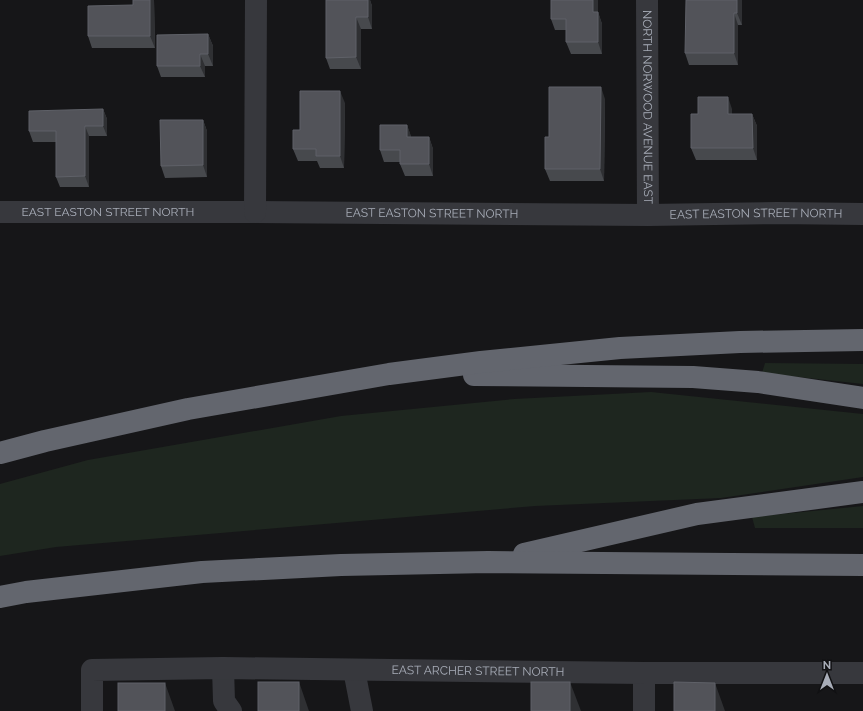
<svg xmlns="http://www.w3.org/2000/svg" width="863" height="711" font-family="Raleway,sans-serif">
<rect width="100%" height="100%" fill="#161618"/>
<g fill="#1e261f">
<polygon points="765,363 863,364 863,384 762,373"/>
<polygon points="651,392 863,414 863,477 721,498 535,506 56,547 0,556 0,484 88,460 341,416 514,399"/>
<polygon points="863,506 863,528 755,528 752,517"/>
</g>
<g fill="none" stroke-linecap="round" stroke-linejoin="round">
<g stroke="#37383d" stroke-width="22">
<path id="s1" d="M647 0 648 215"/>
<path id="s2" d="M0 212H255L648 215 777 213 863 214"/>
<polyline points="255,212 256,0"/>
<polyline points="223,668 224,701 231,711"/>
<polyline points="354,670 362,711"/>
<polyline points="644,673 644,711"/>
<path id="s3" d="M92 711V670L223 668 644 673H863"/>
</g>
<g stroke="#63666e" stroke-width="22">
<polyline points="474,375 693,377 758,382 863,398"/>
<polyline points="0,453 45,441 188,409 389,374 481,362 620,348 740,342 863,340"/>
<polyline points="524,554 697,514 863,492"/>
<polyline points="0,597 26,592 202,572 341,565 488,562 863,565"/>
</g>
</g>
<g fill="#47494d">
<polygon points="133,0 154,0 155,48 92,48 88,36 133,5"/>
<polygon points="326,0 370,0 372,6 372,29 361,29 361,69 330,69 326,58"/>
<polygon points="598,0 598,12 602,24 602,54 571,54 566,42 566,30 555,30 551,19"/>
<polygon points="742,0 742,25 738,25 738,65 689,65 685,53"/>
<polygon points="208,34 213,46 213,66 205,66 205,77 161,77 157,66"/>
<polygon points="605,99 604,181 550,181 545,169 549,137"/>
<polygon points="345,103 344,168 320,168 317,161 298,161 293,149 300,130"/>
<polygon points="103,109 107,119 107,136 89,136 89,187 60,187 56,177 56,142 33,142 29,131"/>
<polygon points="732,109 732,114 752,114 757,126 757,160 696,160 691,148 698,114"/>
<polygon points="203,120 207,131 207,177 165,178 161,166"/>
<polygon points="407,125 411,137 429,137 433,149 433,176 405,176 400,164 400,162 384,162 380,150"/>
</g>
<g fill="#2f3033">
<polygon points="150,0 154,0 155,48 150,36"/>
<polygon points="368,0 370,0 372,6 372,29 368,17"/>
<polygon points="593,0 598,0 598,24 593,12"/>
<polygon points="737,0 742,0 742,25 737,13"/>
<polygon points="598,12 602,24 602,54 598,42"/>
<polygon points="734,13 738,25 738,65 734,53"/>
<polygon points="356,17 361,29 361,69 356,57"/>
<polygon points="208,34 213,46 213,66 208,54"/>
<polygon points="200,54 205,66 205,77 200,66"/>
<polygon points="601,87 605,99 604,181 600,169"/>
<polygon points="340,91 345,103 344,168 340,156"/>
<polygon points="728,97 732,109 732,126 728,114"/>
<polygon points="103,109 107,119 107,136 103,126"/>
<polygon points="752,114 757,126 757,160 753,148"/>
<polygon points="203,120 207,131 207,177 203,165"/>
<polygon points="407,125 411,136 411,149 407,137"/>
<polygon points="85,126 89,136 89,187 85,176"/>
<polygon points="429,137 433,149 433,176 429,164"/>
<polygon points="299,682 309,711 299,711"/>
<polygon points="570,682 581,711 570,711"/>
<polygon points="165,683 175,711 165,711"/>
<polygon points="715,683 725,711 715,711"/>
</g>
<g fill="#525359" stroke="#5f6168">
<polygon points="133,0 150,0 150,36 88,36 88,6 133,5"/>
<polygon points="326,0 368,0 368,17 356,17 356,57 326,58"/>
<polygon points="551,0 593,0 593,12 598,12 598,42 566,42 566,19 551,19"/>
<polygon points="686,0 737,0 737,13 734,13 734,53 685,53"/>
<polygon points="208,34 208,54 200,54 200,66 157,66 157,35"/>
<polygon points="549,87 601,87 600,169 545,169 545,137 549,137"/>
<polygon points="300,91 340,91 340,156 316,156 316,149 293,149 293,130 300,130"/>
<polygon points="698,97 728,97 728,114 752,114 753,148 691,148 691,114 698,114"/>
<polygon points="103,109 103,126 85,126 85,176 56,177 56,131 29,131 29,111"/>
<polygon points="160,120 203,120 203,165 161,166"/>
<polygon points="380,125 407,125 407,137 429,137 429,164 400,164 400,150 380,150"/>
<rect x="258" y="682" width="41" height="29"/>
<rect x="531" y="682" width="39" height="29"/>
<polygon points="674,682 715,683 715,711 674,711"/>
<rect x="118" y="683" width="47" height="28"/>
</g>
<g text-anchor="middle" stroke-width="3" stroke-linejoin="round" paint-order="stroke">
<g font-size="12" fill="#a8adb8" stroke="#111113">
<text dy="4" stroke="none"><textPath href="#s1" startOffset="107">NORTH NORWOOD AVENUE EAST</textPath></text>
<text dy="4" stroke="none"><textPath href="#s2" startOffset="108">EAST EASTON STREET NORTH</textPath></text>
<text dy="4" stroke="none"><textPath href="#s2" startOffset="432">EAST EASTON STREET NORTH</textPath></text>
<text dy="4" stroke="none"><textPath href="#s2" startOffset="756">EAST EASTON STREET NORTH</textPath></text>
<text dy="4" stroke="none"><textPath href="#s3" startOffset="427">EAST ARCHER STREET NORTH</textPath></text>
</g>
</g>
<g transform="translate(827 675)" stroke="#111113" stroke-width="3" paint-order="stroke">
<path d="M0-3L7 15L0 10L-7 15Z" fill="#a8adb8"/>
<text y="-6" font-size="11" font-weight="bold" text-anchor="middle" fill="#a8adb8">N</text>
</g>
</svg>
